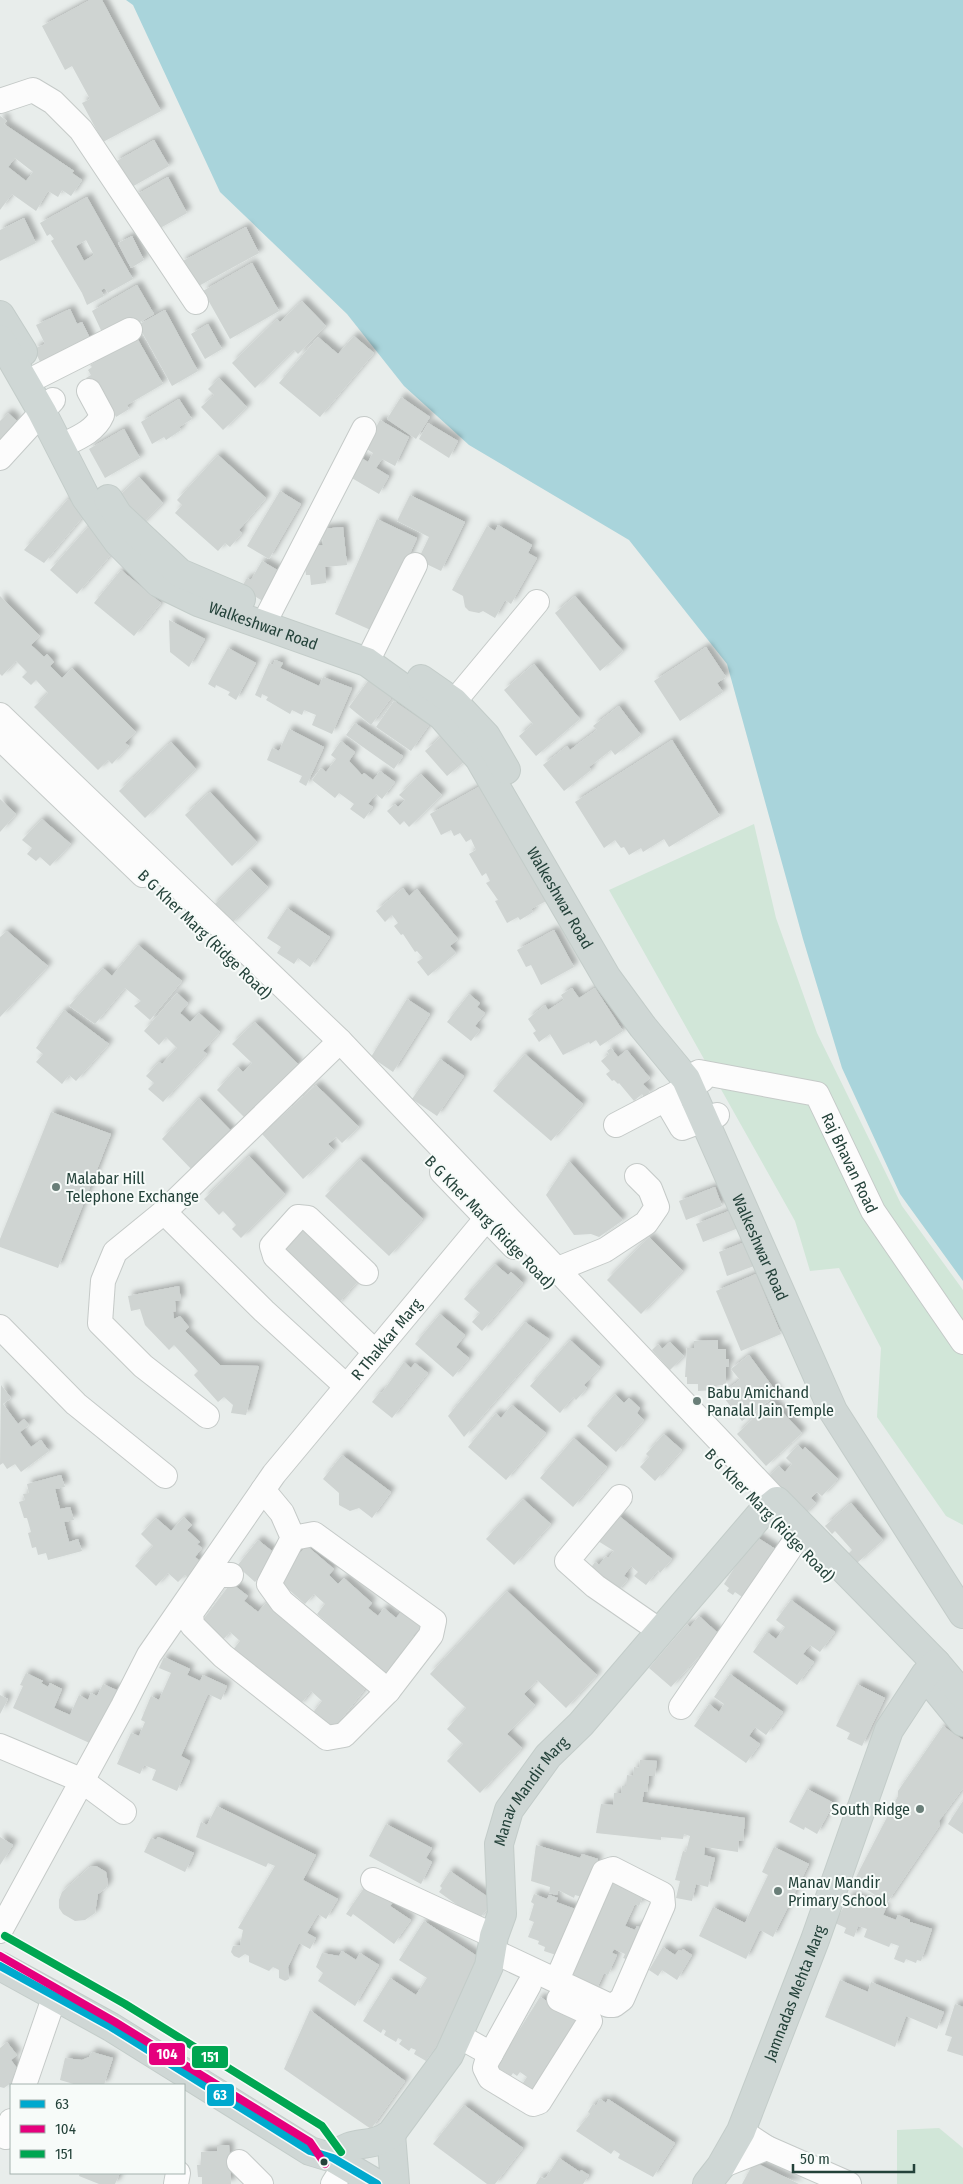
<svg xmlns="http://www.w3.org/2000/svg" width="963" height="2184" font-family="'Fira Sans Condensed',sans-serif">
<defs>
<filter id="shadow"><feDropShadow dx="4.5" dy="-4.5" stdDeviation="2.5" flood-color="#0004"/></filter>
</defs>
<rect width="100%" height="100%" fill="#e8edeb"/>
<g fill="#d1e6d8">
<polygon points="754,824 776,918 817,1033 902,1206 963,1290 963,1525 946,1516 877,1417 881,1348 839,1268 810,1271 795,1221 609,890"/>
<polygon points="939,2128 963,2148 963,2184 897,2184 897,2130"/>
</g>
<polygon fill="#a9d4db" points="126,0 963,0 963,1281 900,1194 842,1068 803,939 727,664 629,540 469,445 404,386 347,314 220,192 133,5"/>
<g fill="#cfd4d2" fill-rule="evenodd" filter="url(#shadow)">
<polygon points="90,0 102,0 161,111 103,142 82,103 90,99 72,66 65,70 42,26"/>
<path d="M0 116 7 121 4 124 74 171 72 173 82 180 71 196 62 190 58 197 48 191 36 211 12 194 0 210ZM15 158 33 172 26 181 8 167Z"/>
<polygon points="154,140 169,166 130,188 115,162"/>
<polygon points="168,177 187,213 153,232 134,196"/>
<path d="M87 197 133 279 108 293 105 288 101 290 104 296 87 305 82 293 51 241 54 239 50 234 47 236 40 223ZM86 240 94 255 84 261 76 246Z"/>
<polygon points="24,218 36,243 0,261 0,230"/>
<polygon points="246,227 259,253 195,288 181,262"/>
<polygon points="132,236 144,260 131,268 118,243"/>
<polygon points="252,263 279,311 230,339 203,291"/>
<polygon points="137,285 154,314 106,341 92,311"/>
<polygon points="302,301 326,326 298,354 294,350 255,388 232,363 277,319 280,322"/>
<polygon points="70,309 77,324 82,322 93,344 43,368 34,349 45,344 36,325"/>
<polygon points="165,310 198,371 172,386 138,325"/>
<polygon points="208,324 222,349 205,359 191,334"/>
<polygon points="354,336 374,353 320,417 279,383 318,337 338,354"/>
<polygon points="137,338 163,384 127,405 129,409 116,417 114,413 103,408 86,378 91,375 88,370 92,367 90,365"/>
<polygon points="219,378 247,407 223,430 201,407 214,395 208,389"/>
<polygon points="401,397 430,417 416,439 387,419"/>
<polygon points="179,399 192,419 179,427 181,430 166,440 164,437 152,444 141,422"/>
<polygon points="8,413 17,421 14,424 21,432 0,454 0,421"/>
<polygon points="380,420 409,437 395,466 382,459 376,468 389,476 379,494 345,474 356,455 368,462 373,453 362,446 369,440"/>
<polygon points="428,423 458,441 449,458 419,439"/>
<polygon points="124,429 140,458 105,478 89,449"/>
<polygon points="218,455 266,498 239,530 242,533 230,547 225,543 218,551 175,513 182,505 177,500"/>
<polygon points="139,477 163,503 139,527 114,501"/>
<polygon points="280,491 301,504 269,559 247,546"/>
<polygon points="410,495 465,522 441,571 418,560 429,537 397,521"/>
<polygon points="68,499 86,513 44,563 24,550"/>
<polygon points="377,519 417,538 375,632 335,614"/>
<polygon points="498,525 532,545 528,553 537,558 511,604 505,600 495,618 483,611 479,613 469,611 465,607 463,596 452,590 487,526 495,531"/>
<polygon points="88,527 115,550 77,594 50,570"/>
<polygon points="343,527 347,565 325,567 326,583 311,585 310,575 306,575 304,558 312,558 311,546 323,545 321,529"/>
<polygon points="262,561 284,574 266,603 241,588 247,578 251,580"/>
<polygon points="121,570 161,603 134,636 94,603"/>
<polygon points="0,596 40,636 31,645 44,657 47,654 54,662 50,666 62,678 72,668 136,732 125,743 129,746 112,764 108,760 98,770 34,707 48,693 36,680 31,685 22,677 27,672 16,661 2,676 0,674"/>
<polygon points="575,596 623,651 600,671 555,613"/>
<polygon points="169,620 205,639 189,667 170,652"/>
<polygon points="706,647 726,677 717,683 723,692 680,721 654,681"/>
<polygon points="228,648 256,663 236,700 228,695 230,692 216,685 215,688 208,684"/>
<polygon points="275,660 283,663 280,668 319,686 323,677 352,688 332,734 312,725 316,715 304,710 302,715 292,710 290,714 266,700 268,697 262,694 261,698 255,695 269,663 273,665"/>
<polygon points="534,664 580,719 536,756 519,736 533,724 504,690"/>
<polygon points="371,677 394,694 371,725 349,707"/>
<polygon points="394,701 429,725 411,751 376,727"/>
<polygon points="619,706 641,735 615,755 611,750 589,767 591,770 564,791 543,765 567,746 570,750 597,730 593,726"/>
<polygon points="355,723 403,756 394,769 346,735"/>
<polygon points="289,729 324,747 306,786 299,782 302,776 267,760 272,748 279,751"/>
<polygon points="443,735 465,761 447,776 425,751"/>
<polygon points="672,740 720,816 669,847 664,839 643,852 641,848 629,855 624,847 621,848 615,840 604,848 575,802"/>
<polygon points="341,741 355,752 349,761 362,775 364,773 373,780 380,771 395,782 382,799 376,794 368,804 373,807 364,819 350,809 354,804 339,793 335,798 312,780 321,768 326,772 336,759 331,755"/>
<polygon points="171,742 196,769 145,818 119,791"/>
<polygon points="421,774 442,795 409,827 404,821 400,825 387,811 395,804 398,807 405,800 399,795"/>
<polygon points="484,784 548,900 531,909 533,912 520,920 518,917 507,923 495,901 498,900 486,883 490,881 486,873 482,876 469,854 476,850 471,839 466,842 460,833 454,836 451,830 441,835 430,814"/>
<polygon points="210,792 257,842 232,866 185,815"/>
<polygon points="0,799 16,814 0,832"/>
<polygon points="42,819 71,844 50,866 40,857 36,861 27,854 32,848 22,840"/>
<polygon points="250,869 268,887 230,925 212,907"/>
<polygon points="403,888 409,896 417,889 458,939 450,946 456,953 428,976 417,962 423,958 417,951 415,952 403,934 401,935 394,926 398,923 392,915 385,922 376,911"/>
<polygon points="287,908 330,937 310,967 298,958 294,964 277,953 281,947 267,938"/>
<polygon points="554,930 574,967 541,985 531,965 526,967 517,950"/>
<polygon points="7,931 48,966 0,1017 0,937"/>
<polygon points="138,945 182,981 150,1020 134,1006 141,1001 125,988 95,1024 69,1006 103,968 112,976"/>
<polygon points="572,988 579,998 595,988 623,1031 600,1046 596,1040 590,1044 589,1042 563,1055 550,1034 539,1042 533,1033 536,1031 528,1019 545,1005 548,1010 564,1000 561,995"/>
<polygon points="177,993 188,1003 180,1013 190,1022 199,1013 220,1032 203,1051 207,1054 163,1102 148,1089 154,1083 146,1076 159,1062 162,1064 177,1048 166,1037 159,1045 144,1031"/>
<polygon points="469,994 480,1003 477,1007 485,1013 475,1026 480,1030 471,1041 447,1022"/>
<polygon points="407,999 430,1014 393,1072 371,1057"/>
<polygon points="64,1010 109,1044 76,1081 69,1075 62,1084 36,1062 43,1054 36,1048"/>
<polygon points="255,1022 299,1065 251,1124 217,1090 238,1067 243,1072 252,1063 232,1044"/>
<polygon points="611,1048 618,1057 627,1050 650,1078 643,1084 650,1092 644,1097 642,1094 634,1101 619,1083 618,1084 614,1080 612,1081 606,1074 610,1071 601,1061 609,1054 607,1051"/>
<polygon points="525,1054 583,1104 551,1141 493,1091"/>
<polygon points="440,1059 464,1076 437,1116 412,1099"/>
<polygon points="316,1085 359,1127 342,1143 336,1137 328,1144 334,1150 303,1179 262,1134"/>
<polygon points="199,1098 237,1137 197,1175 162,1139"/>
<polygon points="51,1112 111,1134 58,1268 0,1247 0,1239"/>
<polygon points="249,1156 285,1194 241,1238 232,1229 236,1225 223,1211 219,1215 204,1199"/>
<polygon points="360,1159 423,1219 389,1256 325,1196"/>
<polygon points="569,1161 623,1220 599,1237 591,1234 574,1235 546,1195"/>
<polygon points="715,1187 722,1206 686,1220 679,1201"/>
<polygon points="734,1209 741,1227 703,1242 696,1224"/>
<polygon points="302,1223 358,1281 336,1306 277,1248"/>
<polygon points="649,1237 683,1271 641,1314 607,1280"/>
<polygon points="745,1242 754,1266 727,1276 719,1252"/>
<polygon points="495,1264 508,1275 511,1272 523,1283 482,1331 472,1322 480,1313 464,1299"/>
<polygon points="756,1274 781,1334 741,1351 716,1291"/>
<polygon points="179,1286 181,1301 175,1301 176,1311 173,1312 174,1319 180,1316 189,1327 185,1331 220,1365 259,1366 246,1415 231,1413 233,1405 224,1397 218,1402 194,1375 198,1371 174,1345 169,1350 145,1325 140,1309 131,1311 128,1296"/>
<polygon points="440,1314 465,1335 456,1347 469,1358 453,1377 415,1344"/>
<polygon points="525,1322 549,1339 464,1437 448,1416"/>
<polygon points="570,1340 600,1367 584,1385 587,1388 576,1400 573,1397 560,1413 530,1386"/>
<polygon points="718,1340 718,1349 726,1349 726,1359 729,1359 729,1367 726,1367 726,1385 714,1385 714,1390 698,1391 698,1384 687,1384 687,1377 685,1377 687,1348 694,1348 694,1341"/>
<polygon points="670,1342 684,1356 670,1370 652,1350 658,1344 662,1349"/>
<polygon points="749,1355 778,1394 742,1421 721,1394 740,1380 731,1369"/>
<polygon points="404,1362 411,1368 415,1363 428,1373 392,1418 372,1402 380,1392 382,1393"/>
<polygon points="1,1385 11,1398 3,1404 18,1424 24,1419 29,1425 20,1432 31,1447 41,1440 49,1451 21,1472 15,1464 7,1469 3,1463 0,1465"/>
<polygon points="615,1394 624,1403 629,1398 640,1408 637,1413 644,1420 616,1452 587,1426"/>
<polygon points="772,1401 802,1433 766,1466 737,1434"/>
<polygon points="512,1405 546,1433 506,1480 468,1447 496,1413 501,1418"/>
<polygon points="664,1434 682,1450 655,1481 640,1467 649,1457 646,1454"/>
<polygon points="574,1438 607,1467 573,1507 540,1478"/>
<polygon points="798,1445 803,1450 805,1447 838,1479 822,1496 817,1492 811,1498 816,1503 803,1516 765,1480 779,1466 785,1472 792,1464 786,1458"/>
<polygon points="342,1455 391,1492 372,1518 359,1508 350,1511 339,1505 339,1493 323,1479"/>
<polygon points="61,1475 65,1487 55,1489 60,1509 70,1507 74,1520 64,1522 69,1542 78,1539 82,1551 48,1560 46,1553 38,1555 36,1547 32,1548 28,1533 31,1532 27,1518 24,1518 19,1502 25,1500 23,1494 29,1493 27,1484"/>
<polygon points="523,1499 551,1524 514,1565 486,1539"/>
<polygon points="851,1503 883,1540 857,1563 848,1554 852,1550 835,1531 832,1534 825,1526"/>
<polygon points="618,1515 672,1559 660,1573 658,1570 646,1585 634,1576 638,1572 631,1566 624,1576 628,1579 616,1593 590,1569 595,1562 599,1565 606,1556 608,1558 614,1551 598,1541"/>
<polygon points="184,1517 192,1525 187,1530 200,1542 197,1544 202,1548 195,1557 202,1563 188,1578 185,1575 178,1582 168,1573 156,1586 135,1566 153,1546 141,1534 156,1518 171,1531"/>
<polygon points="755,1536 777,1550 745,1599 735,1592 733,1595 727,1591 729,1588 724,1584"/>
<polygon points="258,1540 277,1555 255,1582 237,1566"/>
<polygon points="307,1546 334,1569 329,1575 338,1584 344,1578 372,1603 368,1608 378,1616 384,1608 396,1618 402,1611 422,1625 413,1636 415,1638 378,1681 358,1663 365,1656 317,1614 325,1604 314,1594 305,1604 279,1581 297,1550 300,1553"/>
<polygon points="231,1583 248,1596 244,1601 258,1612 266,1603 368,1685 331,1732 311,1715 322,1701 311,1691 299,1706 232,1651 240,1641 230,1632 221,1642 199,1625"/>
<polygon points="507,1591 597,1675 566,1708 537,1680 524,1694 535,1705 507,1734 522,1748 480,1793 447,1761 463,1744 447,1729 466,1708 430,1674"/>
<polygon points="791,1600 835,1632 820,1652 810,1645 803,1654 814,1662 797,1685 753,1652 767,1632 776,1639 785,1627 776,1620"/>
<polygon points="699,1616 719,1634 671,1687 649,1668 687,1624 690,1627"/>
<polygon points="164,1657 190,1669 187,1675 200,1681 203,1675 227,1686 221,1700 208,1694 181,1756 190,1761 177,1791 152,1780 156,1770 144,1765 140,1774 117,1764 131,1733 139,1736 145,1722 141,1720 151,1696 159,1700 171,1673 159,1668"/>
<polygon points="26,1673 43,1681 41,1683 48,1687 50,1683 62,1689 54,1708 70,1715 79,1695 88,1700 91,1693 97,1696 103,1684 121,1692 96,1746 13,1708 23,1686 20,1685"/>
<polygon points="730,1674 783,1712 766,1735 755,1727 749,1736 760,1744 746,1763 694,1726 709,1704 719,1712 724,1704 714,1697"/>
<polygon points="857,1684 885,1698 862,1746 847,1739 850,1733 836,1726"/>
<polygon points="0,1695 8,1699 0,1714"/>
<polygon points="943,1726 963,1740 963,1788 939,1821 940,1825 887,1903 854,1881 898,1796 898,1791"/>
<polygon points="640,1760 657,1761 655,1776 649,1776 647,1792 644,1792 642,1802 745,1818 743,1841 739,1841 738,1852 705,1847 704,1855 715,1858 708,1887 696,1884 692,1901 676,1898 680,1881 675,1880 683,1851 686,1852 690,1836 684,1834 683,1839 661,1837 661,1840 596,1833 601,1804 613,1805 614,1793 621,1793 622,1786 626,1786 627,1775 633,1776 634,1767 639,1768"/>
<polygon points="807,1789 834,1803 817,1834 805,1827 804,1830 789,1822"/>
<polygon points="963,1801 963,1834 948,1824"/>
<polygon points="217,1806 316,1855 303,1880 338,1899 326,1919 318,1914 307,1933 316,1938 310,1949 299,1943 288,1967 289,1979 285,1981 279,1978 279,1970 273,1967 269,1971 249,1962 249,1956 245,1954 239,1958 234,1956 231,1952 233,1946 240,1945 243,1930 238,1928 275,1866 268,1863 266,1867 196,1837 201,1822 207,1825"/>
<polygon points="386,1824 432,1848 426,1858 432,1862 421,1884 369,1856"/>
<polygon points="0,1837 13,1845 0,1865"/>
<polygon points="158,1837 194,1853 185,1872 144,1852 151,1838 156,1840"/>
<polygon points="536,1845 580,1858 582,1854 598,1859 589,1887 582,1897 575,1895 574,1898 558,1890 557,1895 549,1893 550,1887 531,1881"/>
<polygon points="774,1847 809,1864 773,1937 760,1930 746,1959 699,1936 713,1907 745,1923 768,1875 762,1872"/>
<polygon points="91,1866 96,1866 106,1872 108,1883 106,1888 98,1894 95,1913 85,1920 75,1921 63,1914 59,1908 59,1900 62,1892"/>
<polygon points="450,1871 494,1901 478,1920 439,1892 442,1888 440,1886"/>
<polygon points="616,1875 643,1896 639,1906 635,1904 625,1926 635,1930 637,1926 648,1931 634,1962 623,1958 625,1954 614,1949 612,1953 617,1955 608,1975 604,1973 595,1993 567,1979 603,1895 607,1897"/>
<polygon points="364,1888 375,1895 378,1892 393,1902 390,1906 411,1920 394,1944 353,1914 351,1917 346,1914"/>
<polygon points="534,1894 547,1899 549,1895 558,1898 556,1902 578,1910 559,1956 544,1951 545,1947 538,1944 539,1941 528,1937 534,1922 529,1920 534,1904 531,1902"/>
<polygon points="850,1895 886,1908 883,1915 896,1920 898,1915 910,1920 910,1922 932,1929 921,1961 917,1960 916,1963 906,1959 904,1963 894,1959 899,1946 891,1943 889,1947 864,1937 867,1929 858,1926 854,1937 844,1933 846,1928 835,1923"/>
<polygon points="424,1921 477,1956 473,1992 426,2061 414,2054 416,2050 411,2048 409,2051 399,2044 402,2040 398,2038 396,2042 384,2035 386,2031 383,2029 381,2033 363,2021 390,1978 416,1995 427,1978 399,1960"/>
<polygon points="663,1947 675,1955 679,1950 682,1951 683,1949 692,1955 677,1980 662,1970 658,1976 649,1970"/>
<polygon points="342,1951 356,1960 360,1953 379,1965 355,2006 318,1981 323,1973 316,1967 322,1953 339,1956"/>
<polygon points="840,1980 868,1992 871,1982 944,2012 937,2029 906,2016 895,2047 825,2017"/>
<polygon points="540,1997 567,2013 588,2018 538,2101 519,2089 527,2077 520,2072 517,2076 513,2073 511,2076 496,2067"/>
<polygon points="955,2004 963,2007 963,2056 947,2051 952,2037 945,2035"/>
<polygon points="310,2010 405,2081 371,2129 284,2069"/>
<polygon points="7,2042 17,2055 11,2060 22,2075 4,2088 0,2087 0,2048"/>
<polygon points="92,2052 113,2058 104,2085 77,2085 60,2080 65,2058 82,2060 89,2057"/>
<polygon points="600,2099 606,2103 608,2099 675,2143 653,2177 618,2158 620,2154 614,2150 611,2154 576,2131 590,2114 588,2112 593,2104 596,2106"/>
<polygon points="464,2105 523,2148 495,2184 487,2184 433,2144"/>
<polygon points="217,2145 229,2145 231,2184 202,2184 202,2177 198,2177 197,2165 201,2165 201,2152 217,2151"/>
<polygon points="559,2158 580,2172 581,2170 589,2175 583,2184 536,2184 540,2177 545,2179"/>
<polygon points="754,2162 799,2184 742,2184"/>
<polygon points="80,2173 120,2173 115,2184 99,2184 79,2176"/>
</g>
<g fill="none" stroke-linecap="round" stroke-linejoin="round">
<defs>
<g id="minor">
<polyline points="0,101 33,90 53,102 81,130 196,302"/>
<polyline points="25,383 130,330"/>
<path d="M59 447C75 439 95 432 102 415L89 391"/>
<polyline points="0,458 53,400"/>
<polyline points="263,625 364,429"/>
<polyline points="367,662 415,565"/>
<polyline points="0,715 340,1041 777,1501"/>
<polyline points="443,715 537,602"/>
<polyline points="0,738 143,875"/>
<path id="s1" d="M686 1079 699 1072 817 1094 873 1211 963 1342"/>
<polyline points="665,1099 682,1128 717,1115"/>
<polyline points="616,1125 702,1080"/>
<polyline points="442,1172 514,1247"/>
<polyline points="164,1212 264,1311 346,1386"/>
<polyline points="558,1269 605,1250 646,1223 657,1207 650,1189 637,1176"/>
<polyline points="366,1273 308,1218 298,1217 272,1246 275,1256 375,1352"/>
<polyline points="0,1327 76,1404 165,1476"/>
<polyline points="207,1416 143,1366 100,1323 103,1281 115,1252 164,1212 340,1041"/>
<polyline points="263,1490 282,1513 293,1538 269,1584 282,1602 388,1691 431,1635 434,1621 314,1534 293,1538"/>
<polyline points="620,1497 567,1561 595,1586 660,1631"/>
<polyline points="231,1575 218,1575 191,1613 192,1625 223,1656 327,1738 344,1735 388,1691"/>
<polyline points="681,1707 795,1541"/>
<polyline points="0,1746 81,1780 124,1812"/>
<polyline points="373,1880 494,1936"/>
<path id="s2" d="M0 1931 123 1706 149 1655 274 1474 496 1207"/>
<polyline points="493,1951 608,2005 614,2005 622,1999 663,1905 662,1894 613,1869 604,1872 557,1980"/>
<polyline points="529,1985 487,2061 485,2068 490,2078 533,2104 539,2102 590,2021 585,2011 559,1999"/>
<polyline points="457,2035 491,2054"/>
<polyline points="24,2085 54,1998"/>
<polyline points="741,2131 767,2148 849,2184"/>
<polyline points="6,2137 11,2121"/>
<polyline points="239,2162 261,2184"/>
<polyline points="721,2166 767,2148"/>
<polyline points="176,2184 178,2173"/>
<polyline points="333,2184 345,2165"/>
</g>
<g id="major">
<polyline points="0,315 23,352"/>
<path id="s3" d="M0 339 42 412 86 498 118 542 159 583 198 602 367 662 442 716 479 758 607 978 643 1027 686 1079 833 1411 963 1614"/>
<polyline points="108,499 118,515 180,573 241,599"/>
<polyline points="421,679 454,702 486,736 506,770"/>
<polyline points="932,1684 963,1722"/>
<polyline points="0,1966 111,2027 310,2151 333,2158 377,2184"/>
<polyline points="391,2134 395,2184"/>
<path id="s4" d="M333 2158C355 2136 367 2151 391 2134L449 2055 489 1966 494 1936 502 1914 499 1844 509 1810 548 1756 581 1724 759 1516 777 1501 936 1663 963 1695"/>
<path id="s5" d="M707 2184 721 2166 741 2131 815 1940 889 1730 925 1675 936 1663"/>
</g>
</defs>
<use href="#minor" stroke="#c5cac8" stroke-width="26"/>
<use href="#major" stroke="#c3ccc9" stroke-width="30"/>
<use href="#minor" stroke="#fcfcfc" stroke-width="24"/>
<use href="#major" stroke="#cfd7d5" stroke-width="28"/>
<defs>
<polyline id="bus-1" points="0,1966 111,2027 310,2151 333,2158 377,2184"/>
<polyline id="bus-2" points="0,1956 115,2022 310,2142 325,2164"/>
<polyline id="bus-3" points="5,1936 125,2004 322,2126 341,2152"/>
</defs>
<use href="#bus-1" stroke="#f7fbf9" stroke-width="11"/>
<use href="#bus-2" stroke="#f7fbf9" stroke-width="11"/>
<use href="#bus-3" stroke="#f7fbf9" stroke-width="11"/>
<use href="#bus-1" stroke="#00a9ce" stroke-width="8"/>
<use href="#bus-2" stroke="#e5007d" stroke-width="8"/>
<use href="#bus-3" stroke="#00a651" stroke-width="8"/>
</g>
<g fill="#697e78" stroke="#f7fbf9" stroke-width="2">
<circle cx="56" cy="1187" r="5"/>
<circle cx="697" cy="1401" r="5"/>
<circle cx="920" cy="1809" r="5"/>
<circle cx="778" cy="1891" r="5"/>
</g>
<circle fill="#24423a" stroke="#f7fbf9" stroke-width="2" cx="324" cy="2162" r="4.5"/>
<g text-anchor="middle" stroke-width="4" stroke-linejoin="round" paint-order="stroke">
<g font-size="16" fill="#24423a" stroke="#f7fbf9">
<text dy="6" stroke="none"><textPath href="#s3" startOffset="406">Walkeshwar Road</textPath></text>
<text dy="6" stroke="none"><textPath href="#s3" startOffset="826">Walkeshwar Road</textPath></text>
<text transform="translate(205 934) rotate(44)" y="6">B G Kher Marg (Ridge Road)</text>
<text dy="6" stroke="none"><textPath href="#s1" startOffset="211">Raj Bhavan Road</textPath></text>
<text transform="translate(490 1222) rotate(46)" y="6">B G Kher Marg (Ridge Road)</text>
<text dy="6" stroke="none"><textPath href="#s3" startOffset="1231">Walkeshwar Road</textPath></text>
<text dy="6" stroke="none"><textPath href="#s2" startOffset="709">R Thakkar Marg</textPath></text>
<text transform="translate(770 1515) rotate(46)" y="6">B G Kher Marg (Ridge Road)</text>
<text dy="6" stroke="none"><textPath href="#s4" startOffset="446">Manav Mandir Marg</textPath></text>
<text dy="6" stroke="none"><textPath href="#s5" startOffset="211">Jamnadas Mehta Marg</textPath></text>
</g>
<g font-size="16" fill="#24423a" stroke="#f7fbf9" text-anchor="start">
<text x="66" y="1184">Malabar Hill<tspan x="66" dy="18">Telephone Exchange</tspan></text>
<text x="707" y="1398">Babu Amichand<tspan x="707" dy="18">Panalal Jain Temple</tspan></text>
<text x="910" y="1815" text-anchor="end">South Ridge</text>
<text x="788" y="1888">Manav Mandir<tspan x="788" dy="18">Primary School</tspan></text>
</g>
</g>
<g stroke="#f7fbf9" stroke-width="2">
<rect x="148" y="2042" width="38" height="24" rx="5" fill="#e5007d"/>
<rect x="191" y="2045" width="38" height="24" rx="5" fill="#00a651"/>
<rect x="206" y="2083" width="29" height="24" rx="5" fill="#00a9ce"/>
</g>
<g font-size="14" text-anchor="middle" font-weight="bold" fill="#fff">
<text x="167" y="2059">104</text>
<text x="210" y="2062">151</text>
<text x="220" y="2100">63</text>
</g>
<rect x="10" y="2084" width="175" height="90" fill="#f7fbf9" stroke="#a3b1ad"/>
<rect x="20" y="2100" width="25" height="8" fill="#00a9ce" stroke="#a3b1ad"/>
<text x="55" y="2109" font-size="15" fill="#24423a">63</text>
<rect x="20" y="2125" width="25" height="8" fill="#e5007d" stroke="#a3b1ad"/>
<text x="55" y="2134" font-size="15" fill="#24423a">104</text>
<rect x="20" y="2150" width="25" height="8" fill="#00a651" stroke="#a3b1ad"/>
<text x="55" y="2159" font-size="15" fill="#24423a">151</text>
<path d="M793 2164v8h121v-8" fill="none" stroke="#24423a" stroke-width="2.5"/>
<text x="800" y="2164" font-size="15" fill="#24423a" stroke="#f7fbf9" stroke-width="4" paint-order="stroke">50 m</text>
</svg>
